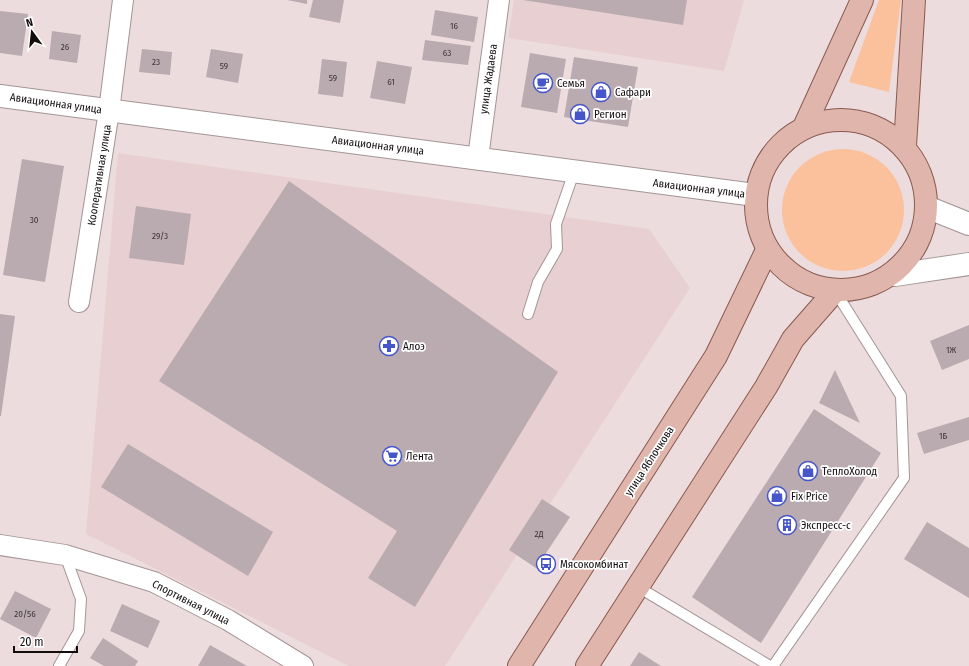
<svg xmlns="http://www.w3.org/2000/svg" width="969" height="666" font-family="'Fira Sans Condensed',sans-serif">
<rect width="100%" height="100%" fill="#eddcdd"/>
<g fill="#e8cfd1">
<polygon points="514,0 744,0 724,71 508,38"/>
<polygon points="118,153 649,229 690,288 445,666 349,666 86,534"/>
</g>
<g fill="#fbc09c">
<polygon points="879,0 901,0 889,92 849,82"/>
<circle cx="843" cy="210" r="61"/>
</g>
<g fill="#baabb1">
<polygon points="287,0 307,0 307,4"/>
<polygon points="313,0 344,0 340,23 309,17"/>
<polygon points="523,0 687,0 683,25"/>
<polygon points="435,10 478,17 474,42 431,35"/>
<polygon points="0,11 28,14 22,56 0,53"/>
<polygon points="52,31 81,35 77,63 49,59"/>
<polygon points="425,40 471,46 468,65 422,60"/>
<polygon points="142,49 172,52 170,75 139,72"/>
<polygon points="211,49 243,54 238,83 206,77"/>
<polygon points="530,53 566,59 557,113 521,107"/>
<polygon points="574,57 638,67 628,127 564,117"/>
<polygon points="322,59 347,62 343,97 318,94"/>
<polygon points="377,61 412,67 405,104 370,98"/>
<polygon points="22,159 64,166 45,282 3,275"/>
<polygon points="289,181 558,372 415,607 368,578 397,531 159,381"/>
<polygon points="136,206 191,214 184,265 129,258"/>
<polygon points="0,314 15,316 1,416 0,416"/>
<polygon points="969,325 969,359 942,370 930,341"/>
<polygon points="835,370 860,423 819,403"/>
<polygon points="814,409 881,453 761,643 692,597"/>
<polygon points="969,417 969,440 924,454 917,433"/>
<polygon points="128,444 273,532 248,576 101,487"/>
<polygon points="542,499 570,517 536,568 509,550"/>
<polygon points="927,522 969,548 969,598 904,559"/>
<polygon points="15,591 51,609 36,638 0,619"/>
<polygon points="122,604 160,621 148,648 110,631"/>
<polygon points="103,638 138,661 135,666 104,666 90,658"/>
<polygon points="210,645 247,666 198,666"/>
<polygon points="639,652 661,666 630,666"/>
</g>
<g fill="none" stroke-linecap="round" stroke-linejoin="round">
<defs>
<g id="lane">
<polyline points="528,314 538,282 557,249 556,224 574,172"/>
<polyline points="638,587 770,666"/>
<polyline points="59,666 79,631 81,599 65,555"/>
<polyline points="773,666 904,478 901,396 835,291"/>
</g>
<g id="street">
<polyline points="478,158 499,0"/>
<polyline points="79,302 109,111 123,0"/>
<polyline points="0,545 65,555 154,582 228,620 303,666"/>
</g>
<g id="secondary">
<polyline points="0,96 755,195"/>
<polyline points="929,208 969,224"/>
<polyline points="895,275 969,264"/>
</g>
<g id="primary">
<circle cx="841" cy="205" r="85"/>
<polyline points="805,125 862,0"/>
<polyline points="905,146 914,0"/>
<polyline points="519,666 716,356 767,250"/>
<polyline points="587,666 766,387 793,339 835,291"/>
</g>
</defs>
<use href="#lane" stroke="#a49596" stroke-width="12"/>
<use href="#street" stroke="#a49596" stroke-width="22"/>
<use href="#secondary" stroke="#a49596" stroke-width="24"/>
<use href="#primary" stroke="#895a50" stroke-width="24"/>
<use href="#lane" stroke="#fff" stroke-width="10"/>
<use href="#street" stroke="#fff" stroke-width="20"/>
<use href="#secondary" stroke="#fff" stroke-width="22"/>
<use href="#primary" stroke="#dfb5ac" stroke-width="22"/>
</g>
<defs>
<symbol id="cafe-ring" viewBox="-11 -11 22 22"><circle r="9.5" fill="#fff" stroke="#4655c9" stroke-width="1.5"/><path d="M-5.5-4.5H6V0H3Q3 3.5 0 3.5H-2.5Q-5.5 3.5-5.5 0ZM3-3.2v2h1.7v-2ZM-6 4.5H4V6H-6Z" fill="#4655c9"/></symbol>
<symbol id="shop-ring" viewBox="-11 -11 22 22"><circle r="9.5" fill="#fff" stroke="#4655c9" stroke-width="1.5"/><path d="M-5-2.5h2.3a2.7 3.5 0 0 1 5.4 0H5L5.5 6h-11ZM-1.5-2.5h3a1.5 2.3 0 0 0-3 0Z" fill="#4655c9"/></symbol>
<symbol id="pharmacy-ring" viewBox="-11 -11 22 22"><circle r="9.5" fill="#fff" stroke="#4655c9" stroke-width="1.5"/><path d="M-2-6h4v4h4v4h-4v4h-4v-4h-4v-4h4Z" fill="#4655c9"/></symbol>
<symbol id="supermarket-ring" viewBox="-11 -11 22 22"><circle r="9.5" fill="#fff" stroke="#4655c9" stroke-width="1.5"/><path d="M-6-5.5h2.5l.6 2H6L4.5 2H-2.5L-4.4-4H-6ZM-1.5 3.2a1.3 1.3 0 1 0 .1 0ZM3 3.2a1.3 1.3 0 1 0 .1 0Z" fill="#4655c9"/></symbol>
<symbol id="building-ring" viewBox="-11 -11 22 22"><circle r="9.5" fill="#fff" stroke="#4655c9" stroke-width="1.5"/><path d="M-4-6H4V6H1V3H-1V6H-4ZM-2.5-4.3h1.7v1.8h-1.7ZM.8-4.3h1.7v1.8H.8ZM-2.5-1h1.7V.8h-1.7ZM.8-1h1.7V.8H.8Z" fill="#4655c9"/></symbol>
<symbol id="bus-ring" viewBox="-11 -11 22 22"><circle r="9.5" fill="#fff" stroke="#4655c9" stroke-width="1.5"/><path d="M-5-6H5V4H4V6H2V4H-2V6H-4V4H-5ZM-3.5-4V0h7V-4ZM-3.5 1.2v1.5H-2V1.2ZM2 1.2v1.5H3.5V1.2Z" fill="#4655c9"/></symbol>
</defs>
<g fill-rule="evenodd">
<use href="#cafe-ring" x="532" y="72" width="22" height="22"/>
<use href="#shop-ring" x="590" y="81" width="22" height="22"/>
<use href="#shop-ring" x="569" y="103" width="22" height="22"/>
<use href="#pharmacy-ring" x="378" y="335" width="22" height="22"/>
<use href="#supermarket-ring" x="381" y="445" width="22" height="22"/>
<use href="#shop-ring" x="797" y="460" width="22" height="22"/>
<use href="#shop-ring" x="766" y="485" width="22" height="22"/>
<use href="#building-ring" x="776" y="514" width="22" height="22"/>
<use href="#bus-ring" x="535" y="553" width="22" height="22"/>
</g>
<g text-anchor="middle" stroke-width="3.5" stroke-linejoin="round" paint-order="stroke">
<g font-size="9" fill="#3d3437">
<text x="454" y="29">16</text>
<text x="65" y="50">26</text>
<text x="447" y="56">63</text>
<text x="156" y="65">23</text>
<text x="224" y="69">59</text>
<text x="333" y="81">59</text>
<text x="391" y="85">61</text>
<text x="34" y="223">30</text>
<text x="160" y="239">29/3</text>
<text x="951" y="353">1Ж</text>
<text x="943" y="439">1Б</text>
<text x="539" y="537">2Д</text>
<text x="25" y="617">20/56</text>
</g>
<g font-size="11" fill="#130d0e" stroke="#fff">
<text transform="translate(488 79) rotate(-82)" y="4">улица Жадаева</text>
<text transform="translate(56 103) rotate(8)" y="4">Авиационная улица</text>
<text transform="translate(378 145) rotate(7)" y="4">Авиационная улица</text>
<text transform="translate(99 175) rotate(-81)" y="4">Кооперативная улица</text>
<text transform="translate(699 188) rotate(7)" y="4">Авиационная улица</text>
<text transform="translate(649 461) rotate(-57)" y="4">улица Яблочкова</text>
<text transform="translate(191 602) rotate(27)" y="4">Спортивная улица</text>
</g>
<g font-size="11" fill="#130d0e" stroke="#fff" text-anchor="start">
<text x="557" y="87">Семья</text>
<text x="615" y="96">Сафари</text>
<text x="594" y="118">Регион</text>
<text x="403" y="350">Алоэ</text>
<text x="406" y="460">Лента</text>
<text x="822" y="475">ТеплоХолод</text>
<text x="791" y="500">Fix Price</text>
<text x="801" y="529">Экспресс-с</text>
<text x="560" y="568">Мясокомбинат</text>
</g>
</g>
<g transform="translate(32 32) rotate(345)" stroke="#ffffff" stroke-width="3" paint-order="stroke">
<path d="M0-3L7 15L0 10L-7 15Z" fill="#130d0e"/>
<text y="-6" font-size="11" font-weight="bold" text-anchor="middle" fill="#130d0e">N</text>
</g>
<path d="M14 646v6h63v-6" fill="none" stroke="#130d0e" stroke-width="2"/>
<text x="20" y="646" font-size="12" fill="#130d0e" stroke="#ffffff" stroke-width="3" paint-order="stroke">20 m</text>
</svg>
